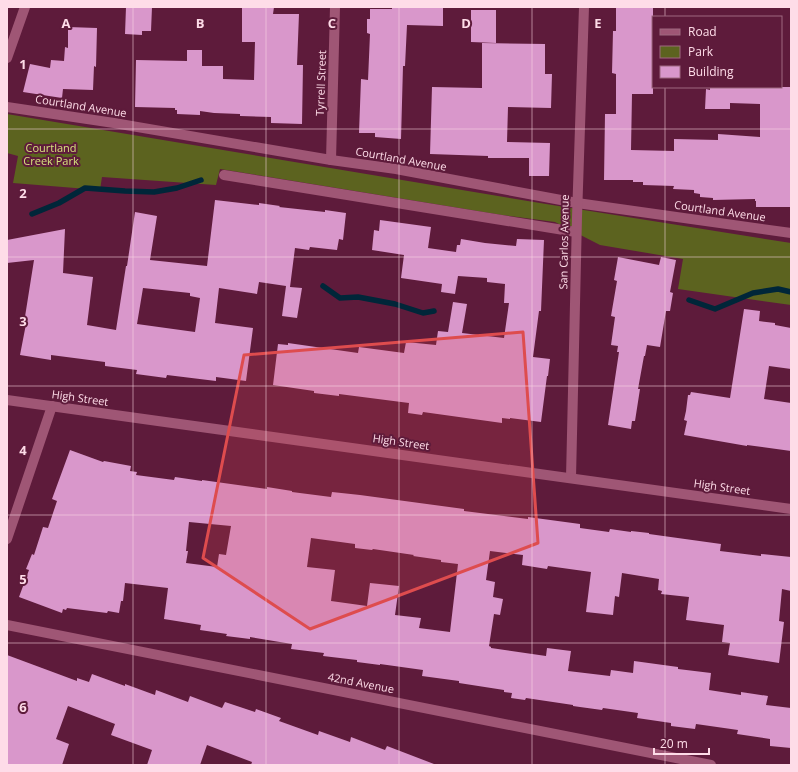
<svg xmlns="http://www.w3.org/2000/svg" width="798" height="772" font-family="'Open Sans',sans-serif">
<rect width="100%" height="100%" fill="#5e1b3b"/>
<polygon fill="#5c631f" points="7,114 546,204 791,243 791,305 678,289 683,259 600,245 555,222 502,215 220,169 216,185 102,177 100,190 13,183 18,156 7,153"/>
<g fill="none" stroke-linecap="round" stroke-linejoin="round">
<g stroke="#002639" stroke-width="5.5">
<polyline points="32,214 59,203 85,188 125,191 154,192 177,188 201,180"/>
<polyline points="323,286 340,298 358,297 395,304 423,313 434,311"/>
<polyline points="689,300 715,309 753,293 778,289 791,292"/>
</g>
</g>
<g fill="#d997cb" fill-rule="evenodd">
<polygon points="126,7 152,7 151,31 142,31 142,35 125,34"/>
<polygon points="242,7 274,7 273,14 299,14 297,65 303,65 302,124 271,123 271,117 240,116 240,114 214,113 200,111 200,115 177,114 177,110 175,110 175,108 135,107 136,60 187,61 187,50 202,50 202,66 223,66 223,79 254,80 255,42 242,42"/>
<polygon points="423,7 443,7 443,26 407,25 405,66 403,66 401,139 375,137 375,133 359,133 361,79 368,80 370,34 367,33 367,19 370,19 370,9 392,9 392,8 423,8"/>
<polygon points="616,7 653,7 653,94 632,94 631,150 674,151 674,139 718,140 718,134 760,137 760,104 730,103 730,109 705,109 706,89 710,90 710,87 791,87 791,207 756,207 756,201 755,201 755,199 713,200 713,198 700,197 700,194 694,193 694,190 673,189 674,186 643,185 643,182 633,182 633,180 604,180 605,114 616,114 616,74 612,73 613,31 616,31"/>
<polygon points="471,10 496,10 496,43 471,42"/>
<polygon points="68,27 97,28 96,67 94,66 93,90 63,89 62,98 23,92 30,64 50,68 51,60 64,61 65,47 68,48"/>
<polygon points="482,43 545,44 545,74 552,74 551,108 508,107 507,142 550,143 549,176 529,176 529,158 488,158 488,156 430,154 432,87 482,88"/>
<path d="M215 200 259 205V203L280 206 279 207 325 212V210L346 213 343 240 339 239 337 250 310 247 309 250 295 248 290 287 302 288 297 318 282 316 286 286 259 282 257 294 219 288 215 323 253 328 246 381 216 377V381L167 375 166 378 136 374 137 370 105 366V362L51 355V360L20 355 26 324 24 323 34 260 7 263V240L65 229 63 273 93 277 87 325 116 330 126 266H127L135 212 157 216 150 260 207 266ZM143 288 190 293V296L200 298 195 332 137 324Z"/>
<polygon points="380,220 431,227 428,248 456,252 457,245 460,245 461,239 485,243 516,246 517,239 544,240 541,311 539,311 533,357 550,359 548,376 547,376 541,422 510,418 510,419 502,418 502,423 423,412 422,415 408,413 409,403 339,394 339,396 314,393 314,391 273,385 278,344 288,345 288,343 358,353 359,347 404,353 406,342 436,345 438,331 448,332 453,302 467,304 462,333 504,338 509,303 504,303 505,284 487,282 487,278 458,276 455,294 441,292 442,284 401,278 404,255 372,250 374,230 379,231"/>
<polygon points="618,257 659,265 661,257 676,260 670,292 673,293 670,311 666,311 660,347 647,345 645,356 644,356 638,389 640,389 635,421 632,421 631,429 608,425 619,352 617,352 618,346 611,345 615,317 611,316 617,281 614,280"/>
<polygon points="744,309 760,311 759,321 775,323 775,325 791,328 791,369 769,366 764,399 791,403 791,451 747,445 747,446 684,435 687,421 684,420 686,411 688,395 690,395 691,392 730,398"/>
<path d="M70 450 103 462 104 461 131 466 130 471 137 472 136 475 174 480 175 477 202 481V480L267 489V487L292 491V492L331 497 332 492 360 495 464 509V511L528 519V517L580 524V528L609 532 610 529 631 532V531L649 533V534L721 544 720 551 761 556V554L791 557V591L782 589 779 621 784 622 779 663 728 655 730 643 722 642 724 625 686 620 689 597 661 594 662 591 658 590 659 579 622 573 619 597 615 596 613 615 586 612 591 572 548 566 547 569 522 565 523 555 490 551 486 580 495 582 493 597 503 599 500 615 494 614 489 646 491 647V648L546 656 547 648 571 651 568 671 610 676 611 670 633 673 634 661 678 667V669L711 673 709 690 741 695V692L768 696 766 705 791 708V748L770 746V739L737 734 738 730 696 724 695 729 671 726V723L637 718 638 713 603 708 602 710 580 707 573 706V705L526 698 525 700 511 698 512 693 504 692V690L459 683V681L422 676 423 670 380 664V665L357 662V660L323 656 324 653 291 649 292 644 250 637V639L226 636 227 634 200 630 201 625 164 619 168 588 125 583 123 601H121L119 613 108 611 107 613 67 608 66 610 63 609 62 613 19 597 29 570 26 569 32 554 34 555 43 527 48 528 57 501 52 499ZM189 522 231 526 226 555 219 554 217 567 186 563 188 551H186ZM311 538 355 544V548L372 550 373 549 414 555 413 556 441 560V562L458 564 450 632 419 628 421 618 395 615 399 586 370 583 367 606 331 601 335 570 307 567Z"/>
<polygon points="7,655 77,681 77,678 89,682 92,674 125,686 125,684 155,695 156,690 188,702 190,696 222,708 225,702 255,712 256,709 281,718 279,721 318,735 319,731 350,742 351,737 385,750 387,746 434,764 434,765 251,765 252,762 207,745 200,765 147,765 152,750 111,735 115,724 68,706 56,739 69,744 62,765 7,765"/>
</g>
<g fill="none" stroke-linecap="round" stroke-linejoin="round">
<g stroke="#9f5675" stroke-width="10">
<polyline points="7,58 25,7"/>
<polyline points="7,107 114,123 331,160 396,169 577,203 791,233"/>
<polyline points="331,160 335,7"/>
<polyline points="224,175 576,232"/>
<polyline points="571,478 577,217 584,7"/>
<polyline points="7,539 52,406"/>
<polyline points="7,625 711,765"/>
</g>
<polyline stroke="#9f5675" stroke-width="10" points="7,400 791,509"/>
</g>
<path fill="#de4c4e" fill-opacity="0.2" stroke="#de4c4e" stroke-width="3" stroke-linejoin="round" d="M523 332 538 543 310 629 203 558 244 355Z"/>
<path fill="none" stroke="#fedce8" stroke-width="1" stroke-opacity="0.55" d="M133 7V765M266 7V765M399 7V765M532 7V765M665 7V17M665 87V765M7 129H791M7 257H791M7 386H791M7 515H791M7 643H791"/>
<g text-anchor="middle" stroke-width="4" stroke-linejoin="round" paint-order="stroke">
<g font-size="11" fill="#fedce8" stroke="#5e1b3b">
<text transform="translate(321 83) rotate(-88)" y="4">Tyrrell Street</text>
<text transform="translate(81 106) rotate(9)" y="4">Courtland Avenue</text>
<text transform="translate(401 159) rotate(10)" y="4">Courtland Avenue</text>
<text transform="translate(720 211) rotate(8)" y="4">Courtland Avenue</text>
<text transform="translate(564 242) rotate(-89)" y="4">San Carlos Avenue</text>
<text transform="translate(80 398) rotate(8)" y="4">High Street</text>
<text transform="translate(401 442) rotate(8)" y="4">High Street</text>
<text transform="translate(722 487) rotate(8)" y="4">High Street</text>
<text transform="translate(361 683) rotate(11)" y="4">42nd Avenue</text>
</g>
<g font-size="11" fill="#d6e17e" stroke="#5e1b3b">
<text x="51" y="152">Courtland<tspan x="51" dy="13">Creek Park</tspan></text>
</g>
</g>
<g font-size="13" text-anchor="middle" font-weight="bold" fill="#fedce8" stroke="#5e1b3b" stroke-width="4" stroke-linejoin="round" paint-order="stroke">
<text x="66" y="28">A</text>
<text x="200" y="28">B</text>
<text x="332" y="28">C</text>
<text x="466" y="28">D</text>
<text x="598" y="28">E</text>
<text x="23" y="69">1</text>
<text x="23" y="198">2</text>
<text x="23" y="326">3</text>
<text x="23" y="455">4</text>
<text x="23" y="584">5</text>
<text x="23" y="712">6</text>
</g>
<rect width="798" height="772" fill="none" stroke="#fedce8" stroke-width="16"/>
<rect x="652" y="16" width="130" height="72" fill="#5e1b3b" stroke="#9e6880"/>
<rect x="660" y="29" width="20" height="6" fill="#9f5675" stroke="#9e6880"/>
<text x="688" y="36" font-size="12" fill="#fedce8">Road</text>
<rect x="660" y="46" width="20" height="12" fill="#5c631f" stroke="#9e6880"/>
<text x="688" y="56" font-size="12" fill="#fedce8">Park</text>
<rect x="660" y="66" width="20" height="12" fill="#d997cb" stroke="#9e6880"/>
<text x="688" y="76" font-size="12" fill="#fedce8">Building</text>
<path d="M654 748v6h55v-6" fill="none" stroke="#fedce8" stroke-width="2"/>
<text x="660" y="748" font-size="12" fill="#fedce8" stroke="#5e1b3b" stroke-width="3" paint-order="stroke">20 m</text>
</svg>
